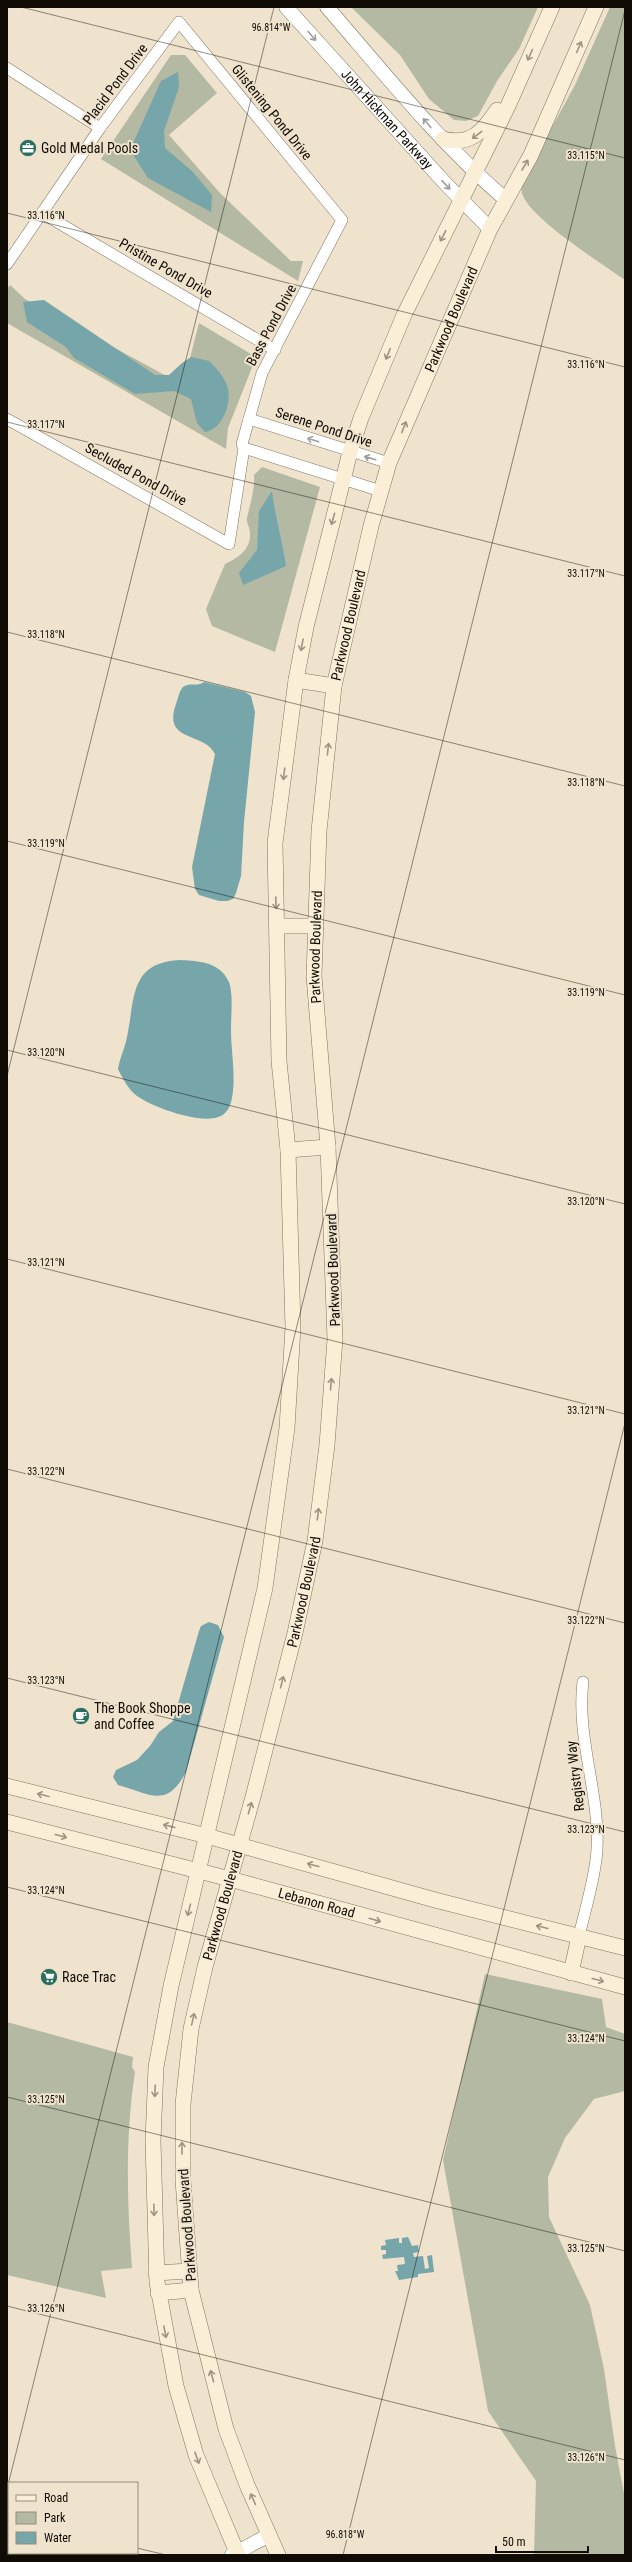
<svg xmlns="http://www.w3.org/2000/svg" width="632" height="2562" font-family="'Roboto Condensed',sans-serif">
<rect width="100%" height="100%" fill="#efe3cd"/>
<g fill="#b3b9a3">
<polygon points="351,7 538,7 519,49 497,81 478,116 466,121 454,120 429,99 400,55"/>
<path d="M610 7H625V280C601 263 533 220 523 196 520 189 522 184 524 178L575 85Z"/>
<polygon points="171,55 185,55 217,93 169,135 220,193 291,261 303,261 298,281 101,159"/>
<polygon points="10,285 25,299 183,385 199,323 251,354 253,365 228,428 226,449 7,323 7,289"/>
<path d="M262 467 320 487 275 652 212 626 206 609 225 564C238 558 251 550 250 533 250 527 246 523 247 518 250 504 255 490 254 475Z"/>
<polygon points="485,1974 602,1999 606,2027 625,2034 625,2091 594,2099 565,2138 548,2177 549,2217 590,2305 604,2369 615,2446 625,2499 625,2555 534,2555 536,2481 488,2411 443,2160"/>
<path d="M7 2022 133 2057 132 2067 135 2072C125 2137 127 2203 132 2268L101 2271 106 2298 7 2275Z"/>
</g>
<g fill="#76a5aa">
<polygon points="178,72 179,87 164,131 165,148 193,172 212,195 211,212 148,178 130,150 161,81"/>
<path d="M44 300 155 375H169L182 363 191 357 209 361C215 366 227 380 228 389 231 404 223 429 205 432L197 423 191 399 174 391 135 394 74 358 66 347 27 322 23 302Z"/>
<path d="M272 491C275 516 282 540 286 566L243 585 239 573 257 550 259 511Z"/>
<path d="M204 682 245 692 251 696 255 712 244 822 241 876 236 893 233 899 227 901H219L199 895 195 889 192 867 215 754C204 731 162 743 176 704 178 699 179 691 183 687 190 682 197 687 204 682Z"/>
<path d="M179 960C195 961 213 961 224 974 226 977 229 981 230 985 233 1000 231 1014 231 1030 231 1049 235 1071 233 1091 232 1099 231 1107 225 1113 210 1129 152 1107 137 1096 128 1089 123 1079 118 1069 120 1057 125 1048 127 1037 135 999 129 963 179 960Z"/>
<path d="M209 1622 218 1625 224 1637 186 1772C166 1810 149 1793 118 1785L113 1777 116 1770 137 1760 150 1746 159 1732 173 1721 199 1631 201 1626Z"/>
<polygon points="408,2237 412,2246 418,2245 419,2252 413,2253 414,2257 423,2256 425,2269 429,2268 427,2256 432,2255 434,2272 418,2274 418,2277 399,2280 395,2271 398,2271 397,2265 405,2264 404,2257 383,2259 382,2255 386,2254 386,2250 381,2250 381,2246 386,2245 385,2240 399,2238 399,2243 402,2243 402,2238"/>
</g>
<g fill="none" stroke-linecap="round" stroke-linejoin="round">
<defs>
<g id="minor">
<polyline points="7,68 100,128"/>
<polyline points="42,213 275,350"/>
<polyline points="7,264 100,128 179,22 342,220 262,373 242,444 244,448 229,544 7,419"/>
<polyline points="249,419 389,463"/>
<polyline points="244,448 381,491"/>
<path d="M579 1936C585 1910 596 1875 597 1849 600 1794 576 1737 583 1682"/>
</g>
<g id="tertiary">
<path id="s1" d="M286 7 444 182 490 229"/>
<path d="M327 7C384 73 439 142 505 199"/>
<polyline points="232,2555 269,2535"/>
</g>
<g id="secondary">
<path d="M443 139C470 146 483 132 497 110"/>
<polyline points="296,680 334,686"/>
<polyline points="277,926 316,926"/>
<polyline points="288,1150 328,1147"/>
<polyline points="7,1786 207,1836 435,1900 625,1948"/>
<path id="s2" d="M7 1822 230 1879 625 1987"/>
<polyline points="571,1973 579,1936"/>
<polyline points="156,2273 189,2271"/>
<polyline points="158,2293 191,2290"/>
<polyline points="238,2555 196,2455 176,2386 157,2282 153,2141 156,2067 171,1986 265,1588 287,1428 293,1327 288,1150 279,1061 275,843 296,680 306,627 350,452 361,418 404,315 508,106 552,7"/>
<path id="s3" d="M278 2555 247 2485 226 2429 191 2290 183 2180V2104L191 2029 205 1967 253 1797 295 1633 315 1541 327 1445 335 1339 328 1147 314 976 319 831 334 686 371 526 389 463 490 229 531 155 596 7"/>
</g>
</defs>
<use href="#minor" stroke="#7f7562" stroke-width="12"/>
<use href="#tertiary" stroke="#7f7562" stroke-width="15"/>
<use href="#secondary" stroke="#7f7562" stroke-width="16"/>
<use href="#minor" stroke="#fff" stroke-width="11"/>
<use href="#tertiary" stroke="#fff" stroke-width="14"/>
<use href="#secondary" stroke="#fbeed6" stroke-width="15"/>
</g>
<defs><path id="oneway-shaft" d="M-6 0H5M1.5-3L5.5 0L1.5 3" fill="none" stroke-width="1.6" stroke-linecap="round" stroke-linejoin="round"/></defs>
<g stroke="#9f9e9b">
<use href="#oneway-shaft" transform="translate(312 36) rotate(49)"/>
<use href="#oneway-shaft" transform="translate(427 123) rotate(-131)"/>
<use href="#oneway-shaft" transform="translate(446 185) rotate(47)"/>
<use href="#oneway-shaft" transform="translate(313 440) rotate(-162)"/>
<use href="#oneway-shaft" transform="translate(370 458) rotate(-164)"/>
</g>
<g stroke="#9d9482">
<use href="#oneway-shaft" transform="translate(579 47) rotate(-67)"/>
<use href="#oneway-shaft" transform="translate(530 55) rotate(114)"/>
<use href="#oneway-shaft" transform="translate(477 135) rotate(143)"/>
<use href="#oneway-shaft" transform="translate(525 165) rotate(-59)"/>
<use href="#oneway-shaft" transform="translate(443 236) rotate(117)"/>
<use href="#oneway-shaft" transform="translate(388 354) rotate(112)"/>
<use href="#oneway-shaft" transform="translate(404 427) rotate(-68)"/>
<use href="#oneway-shaft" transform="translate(333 519) rotate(106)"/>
<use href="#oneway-shaft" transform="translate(302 645) rotate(101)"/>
<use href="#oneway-shaft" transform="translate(328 749) rotate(-84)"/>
<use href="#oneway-shaft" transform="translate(284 774) rotate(97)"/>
<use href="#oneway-shaft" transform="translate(276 903) rotate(88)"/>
<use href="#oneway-shaft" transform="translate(331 1384) rotate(-85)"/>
<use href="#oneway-shaft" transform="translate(318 1514) rotate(-83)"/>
<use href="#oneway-shaft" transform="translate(282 1682) rotate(-76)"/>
<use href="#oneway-shaft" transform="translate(43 1795) rotate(-166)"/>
<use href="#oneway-shaft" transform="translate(250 1808) rotate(-74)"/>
<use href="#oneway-shaft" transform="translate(169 1826) rotate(-166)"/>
<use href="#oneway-shaft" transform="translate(61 1836) rotate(15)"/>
<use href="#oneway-shaft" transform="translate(313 1865) rotate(-165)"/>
<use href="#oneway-shaft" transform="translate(189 1910) rotate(104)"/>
<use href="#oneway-shaft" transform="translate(375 1920) rotate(16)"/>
<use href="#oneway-shaft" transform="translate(542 1927) rotate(-166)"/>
<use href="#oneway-shaft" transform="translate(598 1980) rotate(15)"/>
<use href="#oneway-shaft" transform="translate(193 2019) rotate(-77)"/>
<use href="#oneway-shaft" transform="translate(155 2091) rotate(92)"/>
<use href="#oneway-shaft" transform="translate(182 2148) rotate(-90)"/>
<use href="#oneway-shaft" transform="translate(154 2210) rotate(89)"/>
<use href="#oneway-shaft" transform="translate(165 2332) rotate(79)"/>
<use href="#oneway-shaft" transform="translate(212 2376) rotate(-105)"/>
<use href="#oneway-shaft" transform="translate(197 2458) rotate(70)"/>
<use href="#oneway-shaft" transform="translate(253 2499) rotate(-114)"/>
</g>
<path fill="none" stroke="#100c05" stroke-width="1" stroke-opacity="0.45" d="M21 7 625 158M7 213 625 367M7 422 625 576M7 632 625 786M7 841 625 995M7 1050 625 1204M7 1076 274 7M7 1259 625 1414M7 1469 625 1623M7 1678 625 1832M7 1887 625 2041M7 2097 625 2251M7 2306 625 2460M7 2489 625 10M7 2515 9 2516M137 2548 166 2555M343 2555 625 1423"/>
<defs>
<symbol id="office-disc" viewBox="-11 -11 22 22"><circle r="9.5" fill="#2b6e5f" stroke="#efe3cd"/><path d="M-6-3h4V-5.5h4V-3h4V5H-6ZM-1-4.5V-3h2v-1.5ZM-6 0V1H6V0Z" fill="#fff"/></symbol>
<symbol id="cafe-disc" viewBox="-11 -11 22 22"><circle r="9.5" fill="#2b6e5f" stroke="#efe3cd"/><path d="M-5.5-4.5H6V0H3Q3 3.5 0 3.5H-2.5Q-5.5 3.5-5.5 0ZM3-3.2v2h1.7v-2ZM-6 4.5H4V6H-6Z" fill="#fff"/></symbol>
<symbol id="supermarket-disc" viewBox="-11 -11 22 22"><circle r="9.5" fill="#2b6e5f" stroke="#efe3cd"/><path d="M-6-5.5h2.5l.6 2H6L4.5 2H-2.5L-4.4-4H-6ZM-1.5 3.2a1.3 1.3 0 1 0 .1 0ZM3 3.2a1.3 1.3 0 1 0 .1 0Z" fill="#fff"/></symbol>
</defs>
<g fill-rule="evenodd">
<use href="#office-disc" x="18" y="138" width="20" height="20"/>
<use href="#cafe-disc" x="71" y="1706" width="20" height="20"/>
<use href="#supermarket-disc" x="39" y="1967" width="20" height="20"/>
</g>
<g text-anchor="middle" stroke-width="4" stroke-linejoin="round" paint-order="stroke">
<g font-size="14" fill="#100c05" stroke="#efe3cd">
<text transform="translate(115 84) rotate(-53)" y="5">Placid Pond Drive</text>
<text transform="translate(272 112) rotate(51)" y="5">Glistening Pond Drive</text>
<text dy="5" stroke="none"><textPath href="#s1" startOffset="151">John Hickman Parkway</textPath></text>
<text transform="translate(166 268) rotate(30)" y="5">Pristine Pond Drive</text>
<text dy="5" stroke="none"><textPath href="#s3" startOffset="2289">Parkwood Boulevard</textPath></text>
<text transform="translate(271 325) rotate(-62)" y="5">Bass Pond Drive</text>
<text transform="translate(324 427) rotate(18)" y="5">Serene Pond Drive</text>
<text transform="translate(136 474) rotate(29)" y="5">Secluded Pond Drive</text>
<text dy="5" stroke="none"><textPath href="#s3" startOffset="1965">Parkwood Boulevard</textPath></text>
<text dy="5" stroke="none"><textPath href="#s3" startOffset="1641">Parkwood Boulevard</textPath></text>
<text transform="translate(333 1270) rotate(-92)" y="5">Parkwood Boulevard</text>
<text dy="5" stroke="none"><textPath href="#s3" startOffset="993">Parkwood Boulevard</textPath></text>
<text transform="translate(575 1776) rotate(-97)" y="5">Registry Way</text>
<text dy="5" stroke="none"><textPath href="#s2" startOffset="320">Lebanon Road</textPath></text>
<text dy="5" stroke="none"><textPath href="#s3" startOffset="669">Parkwood Boulevard</textPath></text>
<text transform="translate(187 2225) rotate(-94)" y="5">Parkwood Boulevard</text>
</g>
<g font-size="14" fill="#100c05" stroke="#efe3cd" text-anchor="start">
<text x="41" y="153">Gold Medal Pools</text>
<text x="94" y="1713">The Book Shoppe<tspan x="94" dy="16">and Coffee</tspan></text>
<text x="62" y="1982">Race Trac</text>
</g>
</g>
<g font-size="10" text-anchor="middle" fill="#100c05" stroke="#efe3cd" stroke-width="4" stroke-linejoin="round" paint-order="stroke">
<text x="271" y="31">96.814°W</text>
<text x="586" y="159">33.115°N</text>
<text x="46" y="219">33.116°N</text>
<text x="586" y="368">33.116°N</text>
<text x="46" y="428">33.117°N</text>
<text x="586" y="577">33.117°N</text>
<text x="46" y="638">33.118°N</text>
<text x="586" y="786">33.118°N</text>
<text x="46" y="847">33.119°N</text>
<text x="586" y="996">33.119°N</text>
<text x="46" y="1056">33.120°N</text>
<text x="586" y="1205">33.120°N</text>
<text x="46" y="1266">33.121°N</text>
<text x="586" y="1414">33.121°N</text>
<text x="46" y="1475">33.122°N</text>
<text x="586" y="1624">33.122°N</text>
<text x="46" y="1684">33.123°N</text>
<text x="586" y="1833">33.123°N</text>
<text x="46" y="1894">33.124°N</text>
<text x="586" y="2042">33.124°N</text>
<text x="46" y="2103">33.125°N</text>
<text x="586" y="2252">33.125°N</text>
<text x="46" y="2312">33.126°N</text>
<text x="586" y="2461">33.126°N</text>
<text x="345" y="2538">96.818°W</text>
</g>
<rect width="632" height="2562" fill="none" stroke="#100c05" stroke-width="16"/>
<rect x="8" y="2482" width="130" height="72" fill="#efe3cd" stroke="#968d7d"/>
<rect x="16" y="2495" width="20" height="6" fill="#fbeed6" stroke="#968d7d"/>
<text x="44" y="2502" font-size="12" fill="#100c05">Road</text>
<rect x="16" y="2512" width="20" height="12" fill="#b3b9a3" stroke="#968d7d"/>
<text x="44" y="2522" font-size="12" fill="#100c05">Park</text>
<rect x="16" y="2532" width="20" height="12" fill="#76a5aa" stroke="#968d7d"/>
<text x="44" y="2542" font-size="12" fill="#100c05">Water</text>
<path d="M496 2546v6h92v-6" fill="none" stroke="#100c05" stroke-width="2"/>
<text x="502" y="2546" font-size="12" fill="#100c05" stroke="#efe3cd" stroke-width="3" paint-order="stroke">50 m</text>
</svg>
